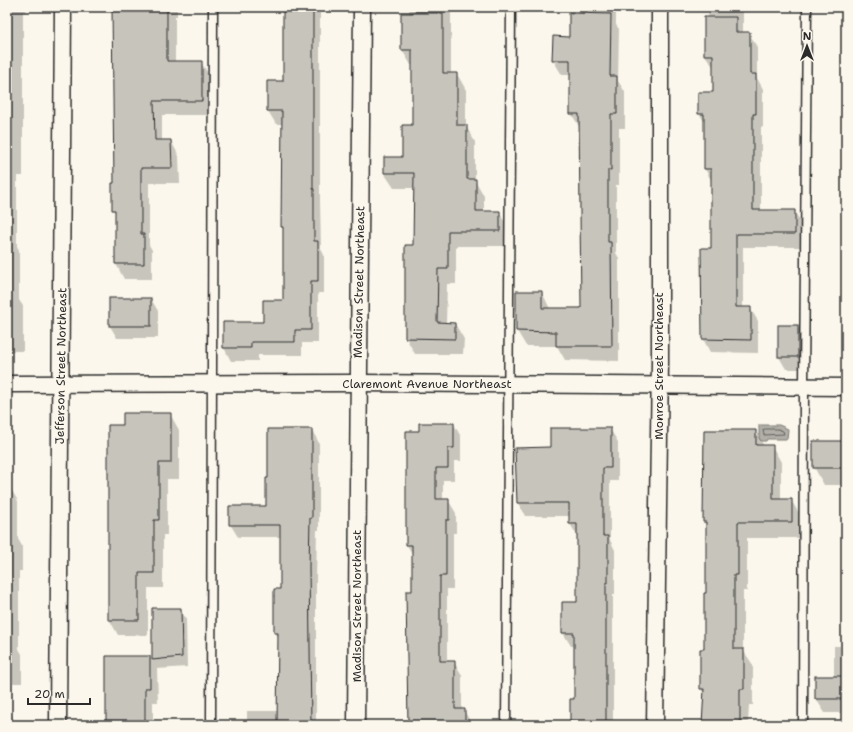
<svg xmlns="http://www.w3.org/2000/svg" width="853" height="732" font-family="'Shantell Sans',sans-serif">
<rect width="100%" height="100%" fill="#fbf7ec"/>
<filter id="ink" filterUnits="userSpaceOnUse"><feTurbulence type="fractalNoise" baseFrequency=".025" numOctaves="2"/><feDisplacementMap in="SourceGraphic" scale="8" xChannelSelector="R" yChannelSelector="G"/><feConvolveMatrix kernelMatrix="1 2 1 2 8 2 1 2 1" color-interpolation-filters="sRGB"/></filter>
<g filter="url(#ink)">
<polygon fill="#b1afa7" stroke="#7b7a75" points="759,425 779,425 788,429 787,439 767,439 766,441 761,441 759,438"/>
<g fill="#0003">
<polygon points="7,7 26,7 26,12 23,12 23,176 17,176 17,246 19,250 19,300 23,306 23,351 7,351"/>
<polygon points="113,7 177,7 177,16 175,16 175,62 201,62 210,77 210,115 162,115 162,141 171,141 179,156 180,183 149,183 149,245 152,250 152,279 124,279 116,264 116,213 113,210 115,184"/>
<polygon points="284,7 323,7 323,12 320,12 320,201 321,249 324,255 324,293 318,293 318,343 302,343 302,355 258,355 258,361 231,361 224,348 224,323 264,323 284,301 284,231 282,227 283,124 276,124 268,111 284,82"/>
<polygon points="410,7 467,7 467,12 451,12 451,74 457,74 466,90 466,126 475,142 475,180 484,196 484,212 499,212 508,228 508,246 456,246 456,284 447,284 446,324 455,324 464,339 463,354 415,354 406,338 406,246 414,246 415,188 394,188 384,173 403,158 413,126 413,65 411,65 402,50"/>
<polygon points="581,7 616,7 616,25 619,29 618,81 625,92 625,128 619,128 619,185 616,185 616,253 619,258 619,361 565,360 557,346 526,346 517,331 542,292 550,309 582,309 580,128 571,113 571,75 562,75 553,60 570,38 581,14"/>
<polygon points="709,7 743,7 743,33 749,33 757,47 757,78 763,89 763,127 761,127 761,211 794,211 802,224 802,247 743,247 743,308 750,308 758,321 758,353 710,352 703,339 702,249 712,249 712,182 705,169 705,123 699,113 714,93 714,68 705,55"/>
<polygon points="845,268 846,268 846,302 845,300"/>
<polygon points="110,299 151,299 158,311 158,338 117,338 110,326"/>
<polygon points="797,326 804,338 804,369 786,369 779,357"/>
<polygon points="170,414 179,430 179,479 167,479 167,535 163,535 163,588 148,588 148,635 118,635 109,619 124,426"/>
<polygon points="454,424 461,437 461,461 454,461 454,480 443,480 443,500 448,500 456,513 456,533 453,533 453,589 447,589 447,662 454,662 462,675 462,710 464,710 472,725 409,725 407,592 413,592 413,555 407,545 420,432"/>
<polygon points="610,429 618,442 618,481 610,481 610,540 615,550 615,595 613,595 613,725 571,725 575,700 575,646 571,646 563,633 563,603 578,603 578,537 570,524 570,516 525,516 518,503 551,448"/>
<polygon points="312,430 319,443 319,530 317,530 316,581 316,725 247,725 247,711 278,711 279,639 275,632 281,590 281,537 238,537 230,524 267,507 269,479"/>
<polygon points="755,431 764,446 772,446 781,462 781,500 791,500 800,515 800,538 747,538 747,591 743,591 743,650 753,665 753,705 749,705 748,724 751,725 703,725 704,694 701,689 701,650 705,650 707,594 707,527 704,522"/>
<polygon points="846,442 846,485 824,485 814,467"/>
<polygon points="7,489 11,489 18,501 18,539 22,546 22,571 19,571 19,649 22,654 22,683 7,683"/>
<polygon points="153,609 180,609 186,619 187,667 157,669 158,702 153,702 153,725 108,725 150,657 153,662"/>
<polygon points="834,646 846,646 846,713 825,713 816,699 816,677 834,677"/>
<polygon points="7,713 10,713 17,725 7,725"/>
</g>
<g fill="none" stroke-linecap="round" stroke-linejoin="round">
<polygon stroke="#61605d" stroke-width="1" points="765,429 778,429 783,431 784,434 764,435 763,430"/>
</g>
<g fill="#c7c4bc" stroke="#2b2b2b">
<polygon points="112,9 167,9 167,61 202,61 202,101 154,101 155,140 171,140 172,168 141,168 141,234 144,234 144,264 115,264 115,210 112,210 112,183 114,183"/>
<polygon points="283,11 313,11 313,189 314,189 314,241 318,241 318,281 311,281 311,330 295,330 295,342 251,342 251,348 223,348 223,322 263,322 263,300 283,300 283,227 281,227 282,111 267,111 267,81 283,81"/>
<polygon points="401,13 443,13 443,73 457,73 457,125 467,125 467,179 476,179 476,211 500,211 500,231 448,231 448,269 438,269 437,322 455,323 455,339 405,338 405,245 413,245 414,173 384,173 384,157 402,157 402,125 412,125 412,50 401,50"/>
<polygon points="569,13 611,14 610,76 617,76 617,114 611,114 611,170 608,170 608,242 611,242 612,346 556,346 556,332 516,331 516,291 542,291 542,308 581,308 579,114 570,114 570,60 552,60 553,36 569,37"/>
<polygon points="704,17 736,17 736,32 750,32 750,74 756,74 756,114 753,114 753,210 795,210 795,234 736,234 736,307 751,307 751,340 702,339 701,248 711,248 711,169 704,169 704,114 698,114 698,92 713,92 713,55 704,55"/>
<rect x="109" y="298" width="42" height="28"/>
<rect x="778" y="325" width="20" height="32"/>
<polygon points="123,413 171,413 171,463 159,463 159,520 154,520 154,573 139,573 139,620 108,620 108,425 123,425"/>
<polygon points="419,423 454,423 454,448 448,448 448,468 436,468 436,499 449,499 449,520 446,520 446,576 440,576 440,661 455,661 455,709 465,709 465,725 408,725 406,591 412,591 412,545 406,545 406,431 419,431"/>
<polygon points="550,428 611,428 611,468 603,468 603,536 608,536 608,583 606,583 606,725 570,725 570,699 574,699 574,633 562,633 562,602 577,602 577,524 569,524 569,503 517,503 515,448 550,447"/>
<polygon points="268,429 312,429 312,518 310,518 309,567 311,725 277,725 278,633 274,633 274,589 280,589 280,525 229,525 229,506 266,506 266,478 268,478"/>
<polygon points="704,430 756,430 756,445 773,445 773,499 792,499 792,522 738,522 738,575 734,575 734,649 744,649 744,689 740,689 740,725 702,725 704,689 700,689 700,649 704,649 704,593 706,593 706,522 703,522"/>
<rect x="813" y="441" width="33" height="27"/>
<polygon points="152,608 181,608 182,657 152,660"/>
<polygon points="106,656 150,656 150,688 145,688 145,725 106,725"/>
<rect x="815" y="676" width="31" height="23"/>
</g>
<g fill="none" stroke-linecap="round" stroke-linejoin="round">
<defs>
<g id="service">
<polyline points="211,725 213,7"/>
<polyline points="506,725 511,7"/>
<polyline points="803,725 804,387 807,7"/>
</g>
<g id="minor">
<polyline points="7,384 358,383 846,387"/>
<polyline points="58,725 63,7"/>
<polyline points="356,725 362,7"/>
<polyline points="655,725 660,362 660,7"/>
</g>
</defs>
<use href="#service" stroke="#2b2b2b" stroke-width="11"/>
<use href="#minor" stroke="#2b2b2b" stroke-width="19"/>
<use href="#service" stroke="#fbf7ec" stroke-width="8"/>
<use href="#minor" stroke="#fbf7ec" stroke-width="16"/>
</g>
</g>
<g text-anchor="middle" stroke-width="3.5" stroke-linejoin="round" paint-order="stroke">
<g font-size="12" fill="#2b2b2b" stroke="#fbf7ec">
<text transform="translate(359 282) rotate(-89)" y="4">Madison Street Northeast</text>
<text transform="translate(61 366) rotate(-89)" y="4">Jefferson Street Northeast</text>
<text transform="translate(659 366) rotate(-90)" y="4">Monroe Street Northeast</text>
<text x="427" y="388">Claremont Avenue Northeast</text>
<text transform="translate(357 606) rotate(-90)" y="4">Madison Street Northeast</text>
</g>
</g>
<rect width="853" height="732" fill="none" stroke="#fbf7ec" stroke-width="24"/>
<rect x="12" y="12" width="829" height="708" fill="none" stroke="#2b2b2b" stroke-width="1.5" filter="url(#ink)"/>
<g transform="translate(807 46)" stroke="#fbf7ec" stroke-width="3" paint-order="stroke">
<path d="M0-3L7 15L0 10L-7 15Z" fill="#2b2b2b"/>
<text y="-6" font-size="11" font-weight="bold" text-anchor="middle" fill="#2b2b2b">N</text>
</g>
<path d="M28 698v6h62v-6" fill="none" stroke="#2b2b2b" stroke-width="2"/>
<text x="34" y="698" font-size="12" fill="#2b2b2b" stroke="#fbf7ec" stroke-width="3" paint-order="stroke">20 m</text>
</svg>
